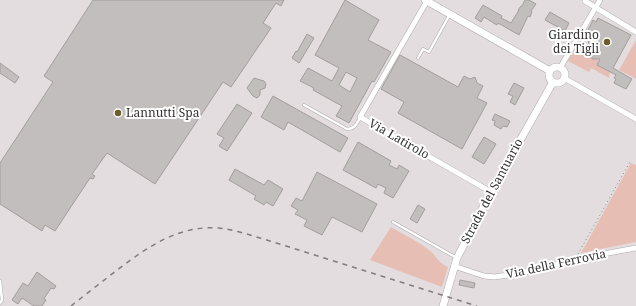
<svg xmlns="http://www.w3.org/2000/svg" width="636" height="306" font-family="'Noto Serif',serif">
<rect width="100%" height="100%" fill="#e3dddf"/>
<g fill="#e7beb4">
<polygon points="636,40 636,79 619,70"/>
<path d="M583 45 585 46 588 57C592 59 596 58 599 61L597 65 610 72 609 78 591 68 589 72 568 61 575 48 580 51Z"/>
<polygon points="631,163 636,165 636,242 581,253"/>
<path d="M391 227C404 235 418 241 429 250 437 256 438 263 448 267L442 287 370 260Z"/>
</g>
<g fill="#c3bebe" stroke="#a39e9e" fill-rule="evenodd">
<polygon points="93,0 284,0 281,6 276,3 263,23 271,28 231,87 223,82 155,184 107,153 92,174 95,176 93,179 90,178 55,231 45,225 42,231 0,204 0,163 53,82 44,76"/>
<path d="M345 0 379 20 368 40 391 52 374 82 372 81 349 123 336 116 342 106 313 90 314 88 300 81 308 68 332 81 339 68 315 55ZM346 72 357 78 350 92 339 85Z"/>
<polygon points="525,0 529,0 536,4 531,11 532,12 530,17 528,16 519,35 498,23 497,25 484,17 481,22 475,18 483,5 502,16 501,18 511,23 519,10 518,10 521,6 522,6"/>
<polygon points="550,12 569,23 565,31 545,20"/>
<polygon points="598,18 631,35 613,68 632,79 626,89 614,83 616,79 614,78 616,75 597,65 600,59 592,59 592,57 588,57 585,46 589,45 588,39 591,32 588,30 593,20 596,22"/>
<polygon points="307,34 314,38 299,63 292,58 296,51 297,52"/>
<polygon points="400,55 458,87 464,76 470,79 475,77 477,83 483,86 477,98 487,103 462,149 398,113 404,102 381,89"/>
<polygon points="0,63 19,77 15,83 0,73"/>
<polygon points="254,78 264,81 266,84 265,88 260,90 260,95 257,98 253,96 247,88"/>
<polygon points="514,83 524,88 515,105 510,102 513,96 508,94"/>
<polygon points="273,96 348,138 340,152 288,122 284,130 261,117"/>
<polygon points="237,104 252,113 227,151 219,146 224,138 217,134"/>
<polygon points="495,114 510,121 507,127 503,126 501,129 494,125 495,121 492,120"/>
<polygon points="484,137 496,144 484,164 472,157"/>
<polygon points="358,142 391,161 389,165 397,169 399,165 409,171 393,198 384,193 386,188 378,184 376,188 343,170"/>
<polygon points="235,169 264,185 268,180 283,189 273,206 266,202 264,205 254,199 256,196 229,180"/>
<polygon points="317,172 377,204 362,232 332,217 322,235 304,226 307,220 295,214 298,210 291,206 296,198 302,201"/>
<polygon points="418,205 425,209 417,223 410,219"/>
<polygon points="37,272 56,286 54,289 51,288 45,297 44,299 46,300 42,306 34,306 22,298 18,304 12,300 23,283 28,286"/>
<polygon points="460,280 475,283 474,288 459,285"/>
</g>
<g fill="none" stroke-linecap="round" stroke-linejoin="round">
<defs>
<g id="lane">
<polyline points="418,58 423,49 429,52 450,14"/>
<path d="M304 105 347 129C355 129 357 123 360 118"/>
<polyline points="393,222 455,257"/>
<polyline points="0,281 2,300 0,303"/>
</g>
<g id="street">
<polyline points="586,0 585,1 636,32"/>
<polyline points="427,1 360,117 491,192"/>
<polyline points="560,68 600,0"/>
<polyline points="564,78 636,119"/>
<polyline points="454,266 484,276 494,277 516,274 581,258 636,248"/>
</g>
<g id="secondary">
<polyline points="425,0 550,71"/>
<circle cx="557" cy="75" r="8"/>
<polyline points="443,306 457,258 491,192 553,82"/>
</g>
</defs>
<use href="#lane" stroke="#ada8aa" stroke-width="3.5"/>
<use href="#street" stroke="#ada8aa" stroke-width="6"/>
<use href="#secondary" stroke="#ada8aa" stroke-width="8"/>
<polyline stroke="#868384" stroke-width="1" stroke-dasharray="1 3" stroke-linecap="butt" points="578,254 631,160"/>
<use href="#lane" stroke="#fff" stroke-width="2.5"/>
<use href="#street" stroke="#fff" stroke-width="5"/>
<use href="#secondary" stroke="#fff" stroke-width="7"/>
<path stroke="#817d7e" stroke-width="1.5" stroke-dasharray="5 5" stroke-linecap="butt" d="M71 306C86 294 102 282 117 270 148 247 178 225 219 228 236 230 253 236 270 241L477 306"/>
</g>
<g fill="#6e5d2b" stroke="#fff" stroke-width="1.5">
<circle cx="607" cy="42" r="4"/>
<circle cx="118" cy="113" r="4"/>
</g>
<g text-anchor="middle" stroke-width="4" stroke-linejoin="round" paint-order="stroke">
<g font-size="12" fill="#343232" stroke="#fff" text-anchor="end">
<text x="599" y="39">Giardino<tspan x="599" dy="14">dei Tigli</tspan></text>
<text x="126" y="117" text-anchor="start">Lannutti Spa</text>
</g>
<g font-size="12" fill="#343232" stroke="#fff">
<text transform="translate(399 139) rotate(30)" y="4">Via Latirolo</text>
<text transform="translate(492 191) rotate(-62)" y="4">Strada del Santuario</text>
<text transform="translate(556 264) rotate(-12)" y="4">Via della Ferrovia</text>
</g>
</g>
</svg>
